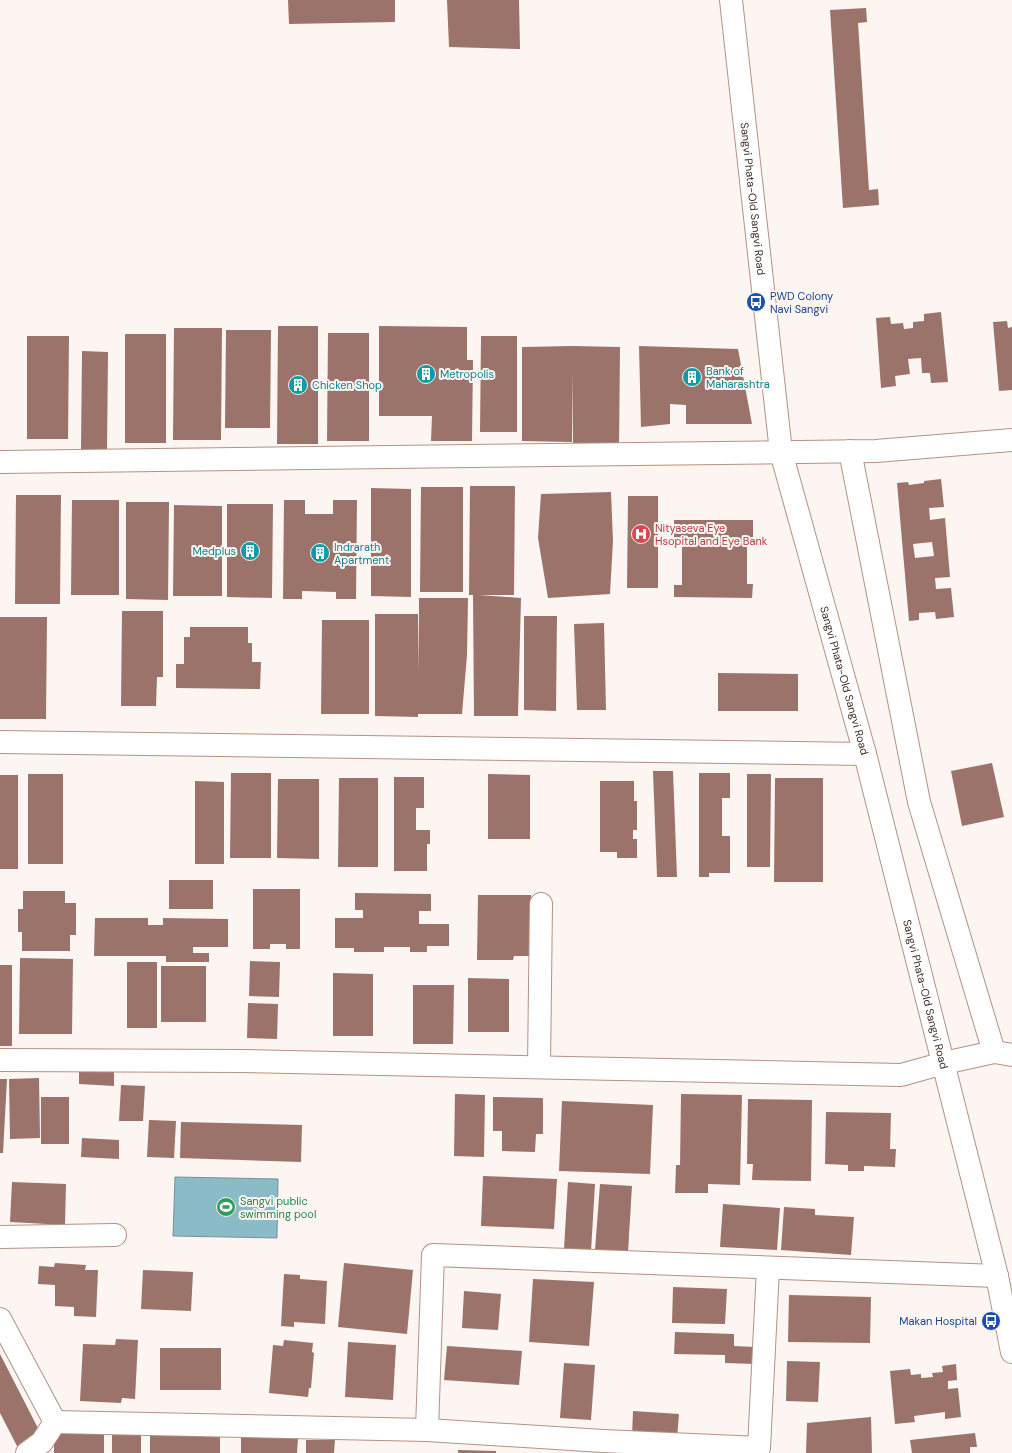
<svg xmlns="http://www.w3.org/2000/svg" width="1012" height="1453" font-family="'DM Sans',sans-serif">
<rect width="100%" height="100%" fill="#fcf5f1"/>
<polygon fill="#8cbbc8" stroke="#759299" points="175,1177 278,1179 277,1238 173,1236"/>
<g fill="#9b736a" fill-rule="evenodd">
<polygon points="288,0 395,0 395,22 289,24"/>
<polygon points="447,0 519,0 520,49 449,47"/>
<polygon points="866,8 867,22 858,23 869,190 878,189 879,205 843,208 830,10"/>
<polygon points="941,312 948,382 931,383 930,373 922,373 921,358 908,359 910,374 895,376 896,386 881,388 876,318 890,317 891,324 903,323 904,329 913,328 913,322 924,321 924,314"/>
<polygon points="1007,321 1008,328 1012,327 1012,390 999,391 993,322"/>
<polygon points="278,326 318,326 318,444 277,444"/>
<polygon points="379,326 467,327 467,360 473,360 472,441 431,441 432,416 379,416"/>
<polygon points="174,328 222,328 221,440 173,440"/>
<polygon points="226,330 271,330 270,428 225,428"/>
<polygon points="328,333 369,333 369,441 327,441"/>
<rect x="125" y="334" width="41" height="109"/>
<polygon points="27,336 69,336 68,439 27,439"/>
<polygon points="481,336 517,336 517,432 480,432"/>
<polygon points="573,346 620,347 619,447 573,447 573,372 572,442 522,441 522,347"/>
<polygon points="639,346 738,349 752,424 686,424 686,405 670,404 670,424 641,427"/>
<polygon points="82,351 108,352 107,449 81,449"/>
<path d="M941 479 944 507 929 508 930 520 945 518 950 577 935 578 936 589 951 588 954 617 936 619 935 612 919 613V620L909 621 897 483 908 482 909 485 924 483V481ZM932 542 934 556 915 558 913 544Z"/>
<polygon points="470,486 515,486 514,595 479,595 521,598 518,716 474,716 473,595 469,595"/>
<polygon points="421,487 463,487 463,592 420,592"/>
<polygon points="371,488 411,489 411,597 371,596"/>
<polygon points="611,492 613,541 610,594 548,598 538,538 541,494"/>
<polygon points="16,495 61,495 60,604 15,604"/>
<polygon points="628,496 658,496 658,588 627,588"/>
<polygon points="72,500 119,500 119,595 71,595"/>
<polygon points="284,500 305,500 305,514 333,514 333,500 357,500 356,599 336,599 336,592 302,591 302,599 283,599"/>
<polygon points="126,502 169,502 168,600 126,599"/>
<polygon points="227,504 273,504 272,598 227,597"/>
<polygon points="174,505 222,506 222,596 173,596"/>
<polygon points="674,520 753,520 753,539 747,539 747,584 753,584 752,598 674,597 674,585 682,585 682,538 674,538"/>
<polygon points="419,598 468,598 467,655 462,714 418,714 418,717 375,716 375,614 418,614 419,673"/>
<polygon points="122,611 163,611 163,677 157,677 156,706 121,706"/>
<polygon points="524,616 557,616 556,711 524,710"/>
<polygon points="0,617 47,617 46,719 0,719"/>
<polygon points="322,620 369,620 369,714 321,714"/>
<polygon points="604,623 606,710 577,710 574,624"/>
<polygon points="190,627 248,627 248,643 252,643 252,662 261,662 260,689 176,688 176,664 184,664 184,637 190,637"/>
<polygon points="718,673 798,674 798,711 718,711"/>
<polygon points="992,763 1004,817 962,826 951,771"/>
<polygon points="653,771 673,771 677,877 657,877"/>
<polygon points="231,773 271,773 271,858 230,858"/>
<polygon points="699,773 730,773 730,798 722,798 722,836 730,836 730,873 709,873 709,877 699,877"/>
<rect x="28" y="774" width="35" height="90"/>
<polygon points="488,774 530,775 530,839 488,839"/>
<polygon points="747,774 771,774 770,867 747,867"/>
<rect x="0" y="775" width="18" height="94"/>
<polygon points="394,777 424,777 424,808 416,808 416,830 430,830 430,844 427,844 427,871 394,871"/>
<polygon points="339,778 378,778 378,867 338,867"/>
<polygon points="775,778 823,778 823,882 774,882"/>
<polygon points="278,779 319,779 319,859 277,858"/>
<polygon points="195,781 224,782 224,864 195,864"/>
<polygon points="600,781 634,781 634,801 637,801 637,830 633,830 633,839 637,839 637,858 617,858 617,852 600,852"/>
<rect x="169" y="880" width="44" height="29"/>
<polygon points="253,889 300,889 300,949 286,949 286,944 270,944 270,949 253,949"/>
<polygon points="23,891 65,891 65,903 76,903 76,935 70,935 70,951 22,951 22,932 18,932 18,909 23,909"/>
<polygon points="355,893 431,894 431,911 419,911 419,924 449,924 449,946 427,946 427,952 410,952 410,947 384,947 384,952 354,952 354,948 335,948 335,918 363,918 363,910 355,910"/>
<polygon points="478,895 531,895 530,956 514,956 513,960 477,960"/>
<polygon points="95,918 148,918 148,925 163,925 163,918 228,919 228,947 193,947 193,953 209,953 209,962 166,962 166,956 94,956"/>
<polygon points="20,958 73,959 72,1034 19,1034"/>
<polygon points="250,961 280,962 279,997 249,996"/>
<rect x="127" y="962" width="30" height="66"/>
<rect x="0" y="965" width="12" height="81"/>
<rect x="161" y="966" width="45" height="56"/>
<polygon points="333,973 373,974 373,1036 333,1036"/>
<polygon points="468,978 509,979 509,1032 468,1032"/>
<polygon points="413,985 454,985 453,1044 413,1044"/>
<polygon points="248,1003 278,1004 277,1039 247,1038"/>
<polygon points="79,1070 114,1072 114,1086 79,1084"/>
<polygon points="39,1078 40,1138 10,1139 9,1079"/>
<polygon points="0,1079 7,1079 3,1153 0,1153"/>
<polygon points="121,1085 145,1086 143,1121 119,1121"/>
<polygon points="455,1094 485,1095 484,1157 454,1156"/>
<polygon points="681,1094 742,1095 740,1185 708,1184 708,1193 675,1193 676,1165 680,1165"/>
<rect x="41" y="1097" width="28" height="47"/>
<polygon points="493,1097 543,1098 543,1134 536,1134 535,1152 502,1151 502,1131 493,1131"/>
<polygon points="748,1099 812,1100 811,1181 752,1180 753,1164 747,1164"/>
<polygon points="562,1101 653,1105 650,1174 559,1171"/>
<polygon points="826,1112 891,1113 890,1149 896,1149 895,1167 864,1166 864,1171 848,1171 848,1165 825,1164"/>
<polygon points="149,1120 176,1121 174,1158 147,1157"/>
<polygon points="181,1122 302,1125 301,1162 180,1158"/>
<polygon points="82,1138 119,1140 119,1159 81,1157"/>
<polygon points="483,1176 557,1179 554,1229 481,1226"/>
<polygon points="12,1182 66,1184 65,1225 10,1222"/>
<polygon points="568,1182 595,1184 591,1251 564,1249"/>
<polygon points="600,1184 632,1186 628,1252 595,1250"/>
<polygon points="723,1204 780,1208 777,1250 720,1247"/>
<polygon points="784,1207 815,1209 815,1215 854,1217 851,1255 781,1250"/>
<polygon points="55,1263 86,1265 85,1270 98,1270 96,1317 74,1316 74,1307 55,1306 55,1285 38,1284 39,1266 54,1267"/>
<polygon points="344,1263 413,1270 407,1334 338,1327"/>
<polygon points="143,1270 193,1272 191,1311 141,1309"/>
<polygon points="284,1274 300,1275 300,1279 327,1281 325,1324 294,1322 294,1327 281,1326"/>
<polygon points="533,1279 594,1282 589,1346 529,1342"/>
<polygon points="673,1287 727,1289 725,1324 672,1323"/>
<polygon points="464,1291 501,1294 498,1330 462,1328"/>
<polygon points="789,1295 871,1297 870,1343 788,1342"/>
<polygon points="675,1332 734,1334 734,1346 755,1347 754,1364 725,1363 725,1355 674,1354"/>
<polygon points="116,1339 138,1340 135,1399 122,1398 121,1403 80,1401 83,1344 115,1345"/>
<polygon points="284,1340 313,1343 312,1352 314,1353 311,1388 309,1388 308,1397 269,1393 273,1345 283,1346"/>
<polygon points="348,1342 396,1345 393,1400 345,1397"/>
<polygon points="447,1346 522,1351 519,1385 444,1380"/>
<rect x="160" y="1348" width="61" height="42"/>
<polygon points="0,1354 42,1436 18,1448 0,1413"/>
<polygon points="787,1361 820,1362 818,1402 786,1401"/>
<polygon points="564,1363 595,1365 591,1420 560,1418"/>
<polygon points="956,1364 957,1380 948,1381 948,1389 958,1388 961,1417 945,1419 945,1412 914,1416 915,1422 895,1424 890,1371 910,1369 911,1375 921,1374 921,1378 933,1377 932,1373 943,1372 942,1366"/>
<polygon points="633,1411 679,1414 677,1438 632,1436"/>
<polygon points="871,1417 872,1453 806,1453 807,1423"/>
<rect x="54" y="1432" width="50" height="21"/>
<rect x="112" y="1432" width="29" height="21"/>
<rect x="150" y="1433" width="70" height="20"/>
<polygon points="975,1433 977,1447 970,1447 970,1453 912,1453 910,1440"/>
<polygon points="241,1437 298,1438 297,1453 241,1453"/>
<polygon points="306,1440 335,1440 334,1453 306,1453"/>
<polygon points="458,1450 496,1451 496,1453 458,1453"/>
</g>
<g fill="none" stroke-linecap="round" stroke-linejoin="round">
<defs>
<g id="minor">
<polyline points="850,451 919,802 994,1052"/>
<polyline points="0,462 876,451 1012,440"/>
<polyline points="0,742 865,754"/>
<polyline points="0,1060 241,1061 901,1075 944,1063 994,1052 1012,1055"/>
<polyline points="539,1067 541,904"/>
<polyline points="0,1237 115,1235"/>
<polyline points="0,1319 55,1422"/>
<polyline points="55,1422 427,1430 603,1441 759,1448 768,1268"/>
<polyline points="427,1430 433,1255 997,1276"/>
<polyline points="27,1453 42,1442 55,1422"/>
</g>
<g id="major">
<path id="s1" d="M731 0 781 452 865 754 997 1276 1012 1352"/>
</g>
</defs>
<use href="#minor" stroke="#b59282" stroke-width="24"/>
<use href="#major" stroke="#b59282" stroke-width="24"/>
<use href="#minor" stroke="#fff" stroke-width="22"/>
<use href="#major" stroke="#fff" stroke-width="22"/>
</g>
<defs>
<symbol id="bus-disc" viewBox="-11 -11 22 22"><circle r="9.5" fill="#1a4fb4" stroke="#fcf5f1"/><path d="M-5-6H5V4H4V6H2V4H-2V6H-4V4H-5ZM-3.5-4V0h7V-4ZM-3.5 1.2v1.5H-2V1.2ZM2 1.2v1.5H3.5V1.2Z" fill="#fff"/></symbol>
<symbol id="building-disc" viewBox="-11 -11 22 22"><circle r="9.5" fill="#0f9aa8" stroke="#fcf5f1"/><path d="M-4-6H4V6H1V3H-1V6H-4ZM-2.5-4.3h1.7v1.8h-1.7ZM.8-4.3h1.7v1.8H.8ZM-2.5-1h1.7V.8h-1.7ZM.8-1h1.7V.8H.8Z" fill="#fff"/></symbol>
<symbol id="hospital-disc" viewBox="-11 -11 22 22"><circle r="9.5" fill="#e0444e" stroke="#fcf5f1"/><path d="M-5-5h3v3.5h4V-5h3V5h-3V1.5h-4V5h-3Z" fill="#fff"/></symbol>
<symbol id="stadium-disc" viewBox="-11 -11 22 22"><circle r="9.5" fill="#2e9e5b" stroke="#fcf5f1"/><path d="M0-5a6.5 5 0 1 0 0 10a6.5 5 0 1 0 0-10ZM-3.5-1.8h7v3.6h-7Z" fill="#fff"/></symbol>
</defs>
<g fill-rule="evenodd">
<use href="#bus-disc" x="745" y="291" width="22" height="22"/>
<use href="#building-disc" x="415" y="363" width="22" height="22"/>
<use href="#building-disc" x="681" y="366" width="22" height="22"/>
<use href="#building-disc" x="287" y="374" width="22" height="22"/>
<use href="#hospital-disc" x="630" y="523" width="22" height="22"/>
<use href="#building-disc" x="239" y="540" width="22" height="22"/>
<use href="#building-disc" x="309" y="542" width="22" height="22"/>
<use href="#stadium-disc" x="215" y="1196" width="22" height="22"/>
<use href="#bus-disc" x="980" y="1310" width="22" height="22"/>
</g>
<g text-anchor="middle" stroke-width="4" stroke-linejoin="round" paint-order="stroke">
<g font-size="11" fill="#3f312a" stroke="#fcf5f1">
<text dy="4" stroke="none"><textPath href="#s1" startOffset="200">Sangvi Phata-Old Sangvi Road</textPath></text>
<text dy="4" stroke="none"><textPath href="#s1" startOffset="692">Sangvi Phata-Old Sangvi Road</textPath></text>
<text dy="4" stroke="none"><textPath href="#s1" startOffset="1016">Sangvi Phata-Old Sangvi Road</textPath></text>
</g>
<g font-size="11" fill="#164399" stroke="#fcf5f1" text-anchor="start">
<text x="770" y="300">PWD Colony<tspan x="770" dy="13">Navi Sangvi</tspan></text>
<text x="977" y="1325" text-anchor="end">Makan Hospital</text>
</g>
<g font-size="11" fill="#0d838f" stroke="#fcf5f1" text-anchor="start">
<text x="706" y="375">Bank of<tspan x="706" dy="13">Maharashtra</tspan></text>
<text x="440" y="378">Metropolis</text>
<text x="312" y="389">Chicken Shop</text>
<text x="334" y="551">Indrarath<tspan x="334" dy="13">Apartment</tspan></text>
<text x="236" y="555" text-anchor="end">Medplus</text>
</g>
<g font-size="11" fill="#be3a42" stroke="#fcf5f1" text-anchor="start">
<text x="655" y="532">Nityaseva Eye<tspan x="655" dy="13">Hsopital and Eye Bank</tspan></text>
</g>
<g font-size="11" fill="#27864d" stroke="#fcf5f1" text-anchor="start">
<text x="240" y="1205">Sangvi public<tspan x="240" dy="13">swimming pool</tspan></text>
</g>
</g>
</svg>
